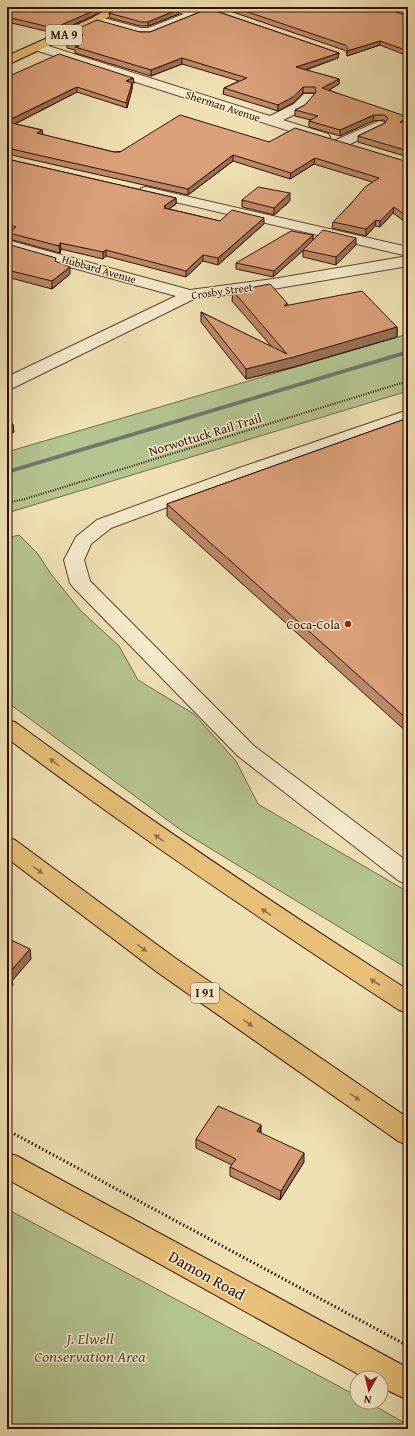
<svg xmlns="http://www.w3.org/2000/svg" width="415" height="1436" font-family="'Gentium Book Plus',serif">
<rect width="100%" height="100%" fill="#f0e1b4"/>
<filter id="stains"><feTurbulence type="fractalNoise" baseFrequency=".005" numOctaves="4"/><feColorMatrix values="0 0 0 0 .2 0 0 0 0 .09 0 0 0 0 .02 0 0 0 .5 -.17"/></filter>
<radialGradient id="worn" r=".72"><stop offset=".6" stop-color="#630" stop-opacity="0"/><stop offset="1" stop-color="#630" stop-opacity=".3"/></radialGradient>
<g fill="#b4c491" stroke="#726a4a">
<polygon points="408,334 408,391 7,513 7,452"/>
<polygon points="19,535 38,554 51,574 80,610 119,646 138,680 194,714 236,761 258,804 408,892 408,969 185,833 7,702 7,538"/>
<polygon points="7,1209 357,1396 357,1402 368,1402 408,1425 408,1429 7,1429"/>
</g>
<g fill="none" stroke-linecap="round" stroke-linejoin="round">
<polygon fill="#72766f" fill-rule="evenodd" points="408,350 408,354 7,474 7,470"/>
<defs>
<g id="minor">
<path d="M166 7C176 7 194 5 201 14L199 16 150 36H141L92 22 90 20 92 18 96 16 141 28H148L184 14 168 9Z"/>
<polygon points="39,43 270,116 294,104 304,94 314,94 315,97 304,110 283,120 328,134 330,137 328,140 318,140 35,50 33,47 35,44"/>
<polygon points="379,121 384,122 386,125 384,128 346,146 336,146 334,143 336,140"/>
<polygon points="146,187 408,247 408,266 273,289 194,299 13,388 7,389 7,377 176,296 7,250 7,240 190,290 273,279 408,256 141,194 139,191 141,188"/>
<polygon points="408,410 408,421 254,475 111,528 91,544 84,560 90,581 254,746 408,862 408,884 399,881 238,756 73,587 70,583 64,560 76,537 97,520 242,467"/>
</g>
<polygon id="major" points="7,1153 17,1156 408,1368 408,1400 381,1387 381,1378 365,1378 7,1179"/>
<g id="highway">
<polygon points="111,7 125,7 100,22 7,65 7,56 92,18"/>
<path d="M7 720 15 722C143 816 274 904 408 990V1013L399 1010C266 923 134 834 7 738Z"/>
<polygon points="7,837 15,840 175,958 408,1118 408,1145 398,1141 157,972 7,858"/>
</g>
</defs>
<use href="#minor" stroke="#61442f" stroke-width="2"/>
<use href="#major" stroke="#310f03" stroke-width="2"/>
<use href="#highway" stroke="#310f03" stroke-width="2"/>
<polyline stroke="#310f03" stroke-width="2" stroke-dasharray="1 1.5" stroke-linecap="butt" points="7,503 25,499 408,381"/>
<polyline stroke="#310f03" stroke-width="3" stroke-dasharray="1.5 2.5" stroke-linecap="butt" points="7,1130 408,1346"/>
<use href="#minor" fill="#f5ecce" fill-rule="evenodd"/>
<use href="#major" fill="#e8c07a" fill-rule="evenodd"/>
<use href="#highway" fill="#e8c07a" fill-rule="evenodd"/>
</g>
<g fill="#bc8a69" stroke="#310f03">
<polygon points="7,7 91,17 54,33 7,22"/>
<polygon points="190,7 197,7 197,9"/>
<polygon points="200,7 204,7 339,53 338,58 306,70 339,79 339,84 329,90 408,123 407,123 408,124 408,157 358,142 358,136 385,123 386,122 384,120 373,121 340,136 309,127 309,121 311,120 295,116 295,110 305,105 315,94 315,93 303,93 293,103 278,111 223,94 224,88 239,81 182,64 151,76 75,53 75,50 67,48 67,42 76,38 71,37 70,32 150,32 200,12"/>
<polygon points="218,7 381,7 408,16 408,56 380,45 347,56 347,53 344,50"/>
<polygon points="397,7 408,7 408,11"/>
<polygon points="109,13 179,14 148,26 141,26 110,18"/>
<polygon points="7,77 133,78 134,83 132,84 132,89 127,108 77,92 15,124 42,130 43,135 114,152 269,142 408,162 408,224 393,213 380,227 375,226 366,236 332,228 333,222 372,182 314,164 290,179 233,161 188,195 7,154"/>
<polygon points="7,159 176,198 176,204 169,209 220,221 264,224 218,265 203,261 186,277 106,256 103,259 61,249 60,253 9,239 9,233 10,232 7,231"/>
<polygon points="242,200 290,201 274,215 242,207"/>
<polygon points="313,235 313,241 356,245 336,265 303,257 303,250 273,277 236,269 236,263"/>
<polygon points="7,244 56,262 70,274 52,289 7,277"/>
<polygon points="233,291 287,303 287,305 397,327 397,337 294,367 246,379 201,322 201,312 272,347 232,301"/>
<polygon points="408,418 408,733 167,516 167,504"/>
<polygon points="261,1125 261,1133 304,1162 280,1200 230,1176 230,1167 232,1165 196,1148 196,1139"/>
</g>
<g fill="#997155" stroke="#310f03">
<polygon points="100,7 108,7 91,17 54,33 54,28"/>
<polygon points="179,9 179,14 148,26 148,22"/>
<polygon points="380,41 380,45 347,56 347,51"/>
<polygon points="339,53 338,58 296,73 296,67"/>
<polygon points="182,58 182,64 151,76 151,70"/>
<polygon points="133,78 134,83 132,84 132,89 127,108 126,81"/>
<polygon points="339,79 339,84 322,94 322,88"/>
<polygon points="77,87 77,92 7,128 7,121"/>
<polygon points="303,87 303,93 293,103 278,111 278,105"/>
<polygon points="374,115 373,121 340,136 340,130"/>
<polygon points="408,117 408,123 400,128 400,122"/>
<polygon points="42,130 43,136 37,133"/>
<polygon points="233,155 233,161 188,195 188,189"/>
<polygon points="315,158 314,164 290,179 291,173"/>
<polygon points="290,193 290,201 274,215 274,208"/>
<polygon points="176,198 176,204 166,211 164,206"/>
<polygon points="394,207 393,213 380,227 380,221"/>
<polygon points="264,218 264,224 218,265 218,258"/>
<polygon points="376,220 375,226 366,236 366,229"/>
<polygon points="313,235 313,242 273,277 274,271"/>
<polygon points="356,238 356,245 336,265 336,257"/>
<polygon points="60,243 61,249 60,253 59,246"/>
<polygon points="106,250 106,256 103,259 103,252"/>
<polygon points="203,255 203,261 186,277 186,271"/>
<polygon points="70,267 70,274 52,289 52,281"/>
<polygon points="397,327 397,337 294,367 246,379 246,369"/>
<polygon points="13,424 14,432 7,436 7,428"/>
<polygon points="30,949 31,959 12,981 13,985 7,990 7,978 9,973"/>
<polygon points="261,1125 260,1133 257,1131"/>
<polygon points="304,1153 304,1162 280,1200 281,1191"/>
</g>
<g fill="#dba17a" stroke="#310f03">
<polygon points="7,7 100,7 91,12 54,28 7,17"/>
<polygon points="119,7 172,7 179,9 148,22 141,22 109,13"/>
<polygon points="201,7 204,7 339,53 296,67 339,79 322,88 408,117 400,122 408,124 408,151 358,136 385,123 388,118 384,115 374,115 340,130 309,121 318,116 295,110 305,105 316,92 315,87 303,87 293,97 278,105 224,88 247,78 182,58 151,70 75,47 79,46 67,42 83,35 70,32 97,20 140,32 150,32 200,12 202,9"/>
<polygon points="233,7 381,7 408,16 408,51 380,41 347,51 348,48 345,45"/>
<polygon points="59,54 133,78 126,81 132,83 126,103 77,87 7,121 7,77"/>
<polygon points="180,115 269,142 295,128 408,162 408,217 394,207 380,221 376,220 366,229 333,222 349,206 365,187 379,178 315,158 291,173 233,155 188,189 7,148 7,122 42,130 37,133 114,152 120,152"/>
<polygon points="7,159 176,198 164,206 166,207 164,208 220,221 232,210 264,218 218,258 203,255 186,271 106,250 103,252 60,243 59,246 9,233 16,227 7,225"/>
<polygon points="258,187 290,193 274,208 242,200"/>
<polygon points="323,230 356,238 336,257 303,250"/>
<polygon points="291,231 313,235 274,271 236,263"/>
<polygon points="7,244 56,258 55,261 70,267 52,281 7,270"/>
<polygon points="270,284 287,303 284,306 362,291 397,327 294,357 246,369 201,312 287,354 233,291"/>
<polygon points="408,418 408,720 167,504"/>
<polygon points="7,421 13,424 7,428"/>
<polygon points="7,938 30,949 9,973 11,974 7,978"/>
<polygon points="218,1106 261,1125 257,1131 304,1153 281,1191 230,1167 236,1159 196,1139"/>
</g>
<defs><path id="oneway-solid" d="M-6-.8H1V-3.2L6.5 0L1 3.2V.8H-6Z"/></defs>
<g fill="#967044">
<use href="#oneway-solid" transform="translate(54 762) rotate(-144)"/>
<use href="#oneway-solid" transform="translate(159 838) rotate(-145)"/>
<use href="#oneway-solid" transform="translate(38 870) rotate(37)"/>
<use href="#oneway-solid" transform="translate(266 912) rotate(-146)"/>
<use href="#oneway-solid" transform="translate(142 948) rotate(36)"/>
<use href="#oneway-solid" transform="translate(375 982) rotate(-147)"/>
<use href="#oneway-solid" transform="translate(248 1023) rotate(35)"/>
<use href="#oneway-solid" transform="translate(355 1097) rotate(34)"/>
</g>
<circle fill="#8f2418" stroke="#f5ecce" stroke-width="1.5" cx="348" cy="624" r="4"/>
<g text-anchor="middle" stroke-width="3" stroke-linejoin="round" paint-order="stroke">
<g font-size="11" fill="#310f03" stroke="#f5ecce">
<text transform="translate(223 106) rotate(18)" y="4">Sherman Avenue</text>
<text transform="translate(99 269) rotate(16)" y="4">Hubbard Avenue</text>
<text transform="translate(222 291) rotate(-8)" y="4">Crosby Street</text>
</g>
<g fill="#f5ecce" stroke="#6c5140" stroke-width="1">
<rect x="46" y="25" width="36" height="20" rx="3"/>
<rect x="191" y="983" width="28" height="20" rx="3"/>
</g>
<g font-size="12" font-weight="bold" fill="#310f03">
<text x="64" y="39">MA 9</text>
<text x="205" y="997">I 91</text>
</g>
<g font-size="13" fill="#310f03" stroke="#f5ecce">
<text transform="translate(205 434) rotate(-17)" y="5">Norwottuck Rail Trail</text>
</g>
<g font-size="13" fill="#310f03" stroke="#f5ecce" text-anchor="end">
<text x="340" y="629">Coca-Cola</text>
</g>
<g font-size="16" fill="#310f03" stroke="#f5ecce">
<text transform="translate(207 1275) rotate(29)" y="6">Damon Road</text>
</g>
<g font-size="16" font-style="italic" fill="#5f4e35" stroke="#f5ecce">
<text x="90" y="1344">J. Elwell<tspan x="90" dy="18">Conservation Area</tspan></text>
</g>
</g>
<rect width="415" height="1436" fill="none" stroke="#f0e1b4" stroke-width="24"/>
<rect x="8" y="8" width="399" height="1420" fill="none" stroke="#310f03" stroke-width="2"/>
<rect x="12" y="12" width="391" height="1412" fill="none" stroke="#310f03"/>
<g transform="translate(369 1390) rotate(188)"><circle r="19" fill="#f5ecce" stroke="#a7947d"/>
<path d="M0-3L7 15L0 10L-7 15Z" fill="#8f2418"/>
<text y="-6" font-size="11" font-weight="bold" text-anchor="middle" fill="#310f03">N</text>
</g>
<rect width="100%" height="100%" filter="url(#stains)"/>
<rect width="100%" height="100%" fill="url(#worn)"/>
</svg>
